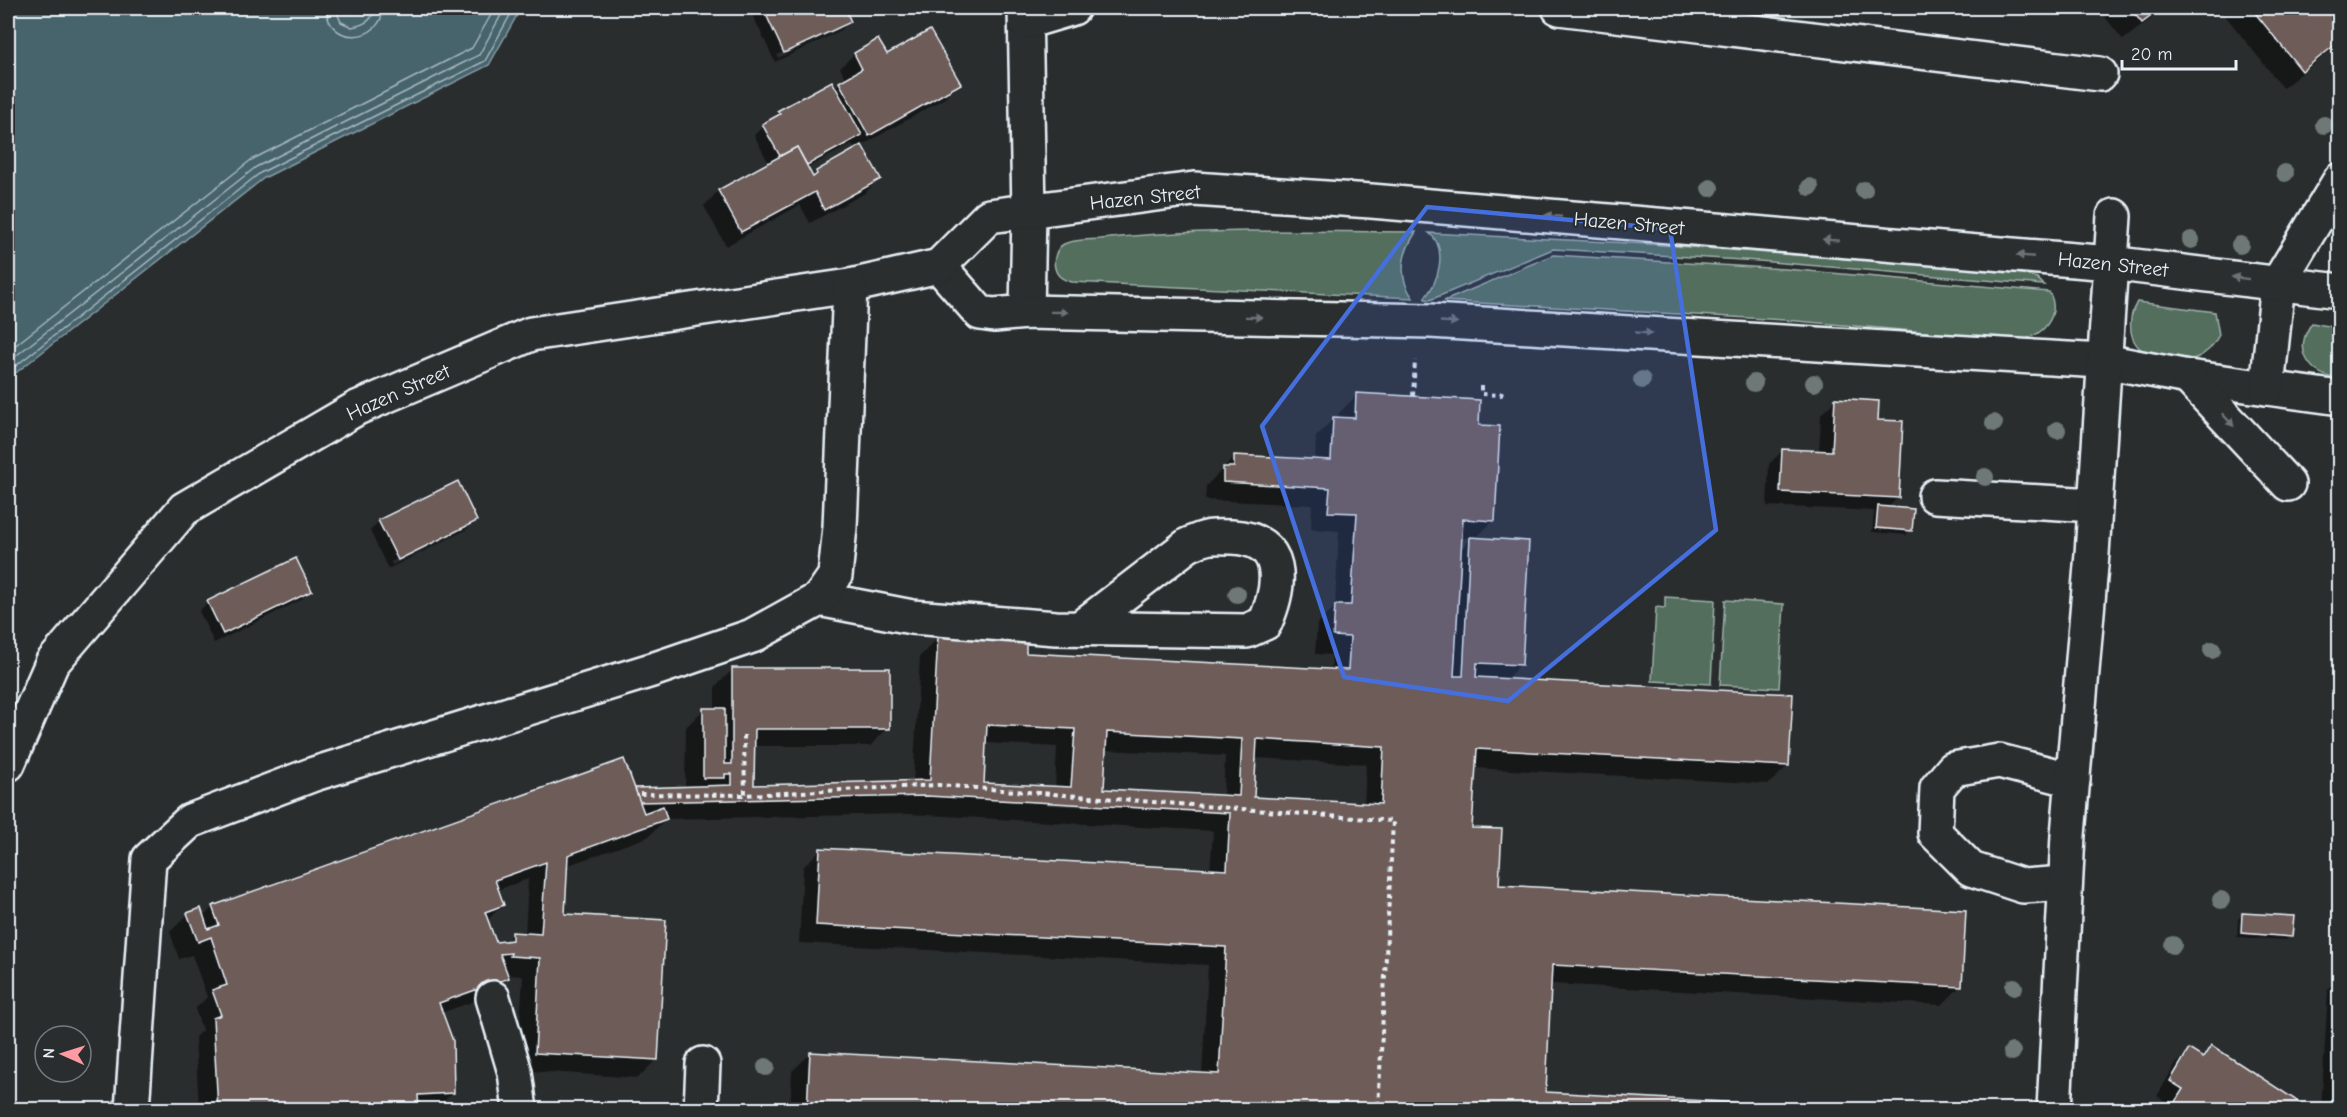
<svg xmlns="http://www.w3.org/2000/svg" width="2347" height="1117" font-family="'Comic Neue',sans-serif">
<rect width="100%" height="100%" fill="#2a2d2e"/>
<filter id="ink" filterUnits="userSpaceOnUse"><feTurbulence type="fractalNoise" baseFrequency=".0167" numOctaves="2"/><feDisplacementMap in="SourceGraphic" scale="12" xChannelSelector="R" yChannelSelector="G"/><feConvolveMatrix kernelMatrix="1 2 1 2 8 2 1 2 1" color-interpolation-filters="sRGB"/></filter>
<g filter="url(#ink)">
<g fill="#536e5d" stroke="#9eb0aa" stroke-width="1.5">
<path d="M1250 231 1416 232C1402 253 1397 276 1413 298L1072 282C1064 280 1057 277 1055 268 1053 260 1056 248 1064 244 1075 239 1090 240 1101 239 1151 233 1201 232 1250 231Z"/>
<path d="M1429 233 1649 244 1916 264 2019 273 2037 278 2044 285 1759 261 1553 249 1430 300 1425 299V297C1439 283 1448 247 1429 233Z"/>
<path d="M1553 255 1785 269 2049 292C2062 315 2042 338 2019 340L1785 320 1444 301Z"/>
<path d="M2137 302 2215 312 2219 335C2214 345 2206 354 2196 358 2188 361 2180 358 2172 357 2165 356 2156 356 2149 354 2127 345 2127 319 2137 302Z"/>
<path d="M2312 323 2339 328V379C2310 375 2292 351 2312 323Z"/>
<polygon points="1665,597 1715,600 1711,684 1652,681 1656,607 1665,608"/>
<polygon points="1725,600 1784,604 1779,688 1720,685"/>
</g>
<polygon fill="#47636c" stroke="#879ca4" stroke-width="1.5" points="8,8 348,8 351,14 368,8 521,8 489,65 264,178 8,379"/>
<g fill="#0007" fill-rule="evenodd">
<path d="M749 8H843L850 21 840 31 775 62ZM840 25V29L778 58 777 55Z"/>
<polygon points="2098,8 2165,8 2123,40"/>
<polygon points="2219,8 2340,8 2340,43 2283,88"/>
<path d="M854 54 887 56 959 84 945 98 861 146 879 179 865 193 810 223 800 205 726 246 704 206 718 191 769 164 754 135 778 113 832 84 834 88 846 79 840 68ZM852 144 856 151 817 172 812 177 807 168Z"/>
<path d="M1357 395 1477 426 1494 520 1475 539 1521 664 1505 680 1788 766 1769 784 1474 768 1471 829 1498 886 1960 987 1942 1005 1550 984 1544 1093 1842 1110H790L792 1071 811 1053 1202 1075 1208 965 799 943 803 867 821 849 1210 871 1213 831 908 814 666 819 648 837 566 866 563 915 656 1060 638 1078 517 1070 523 976 506 975 507 978 489 996 441 1013 453 1092 436 1110H199L195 1037 202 1030 195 1009 207 997 192 955 179 959 170 932 188 914 202 918 213 907 634 790 685 788 686 727 704 709H715V687L733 669 888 728 870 746H753V787L913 782 920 656 938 638 1024 654 1331 671 1332 655 1315 654 1317 624 1335 607 1339 531 1311 529 1312 505 1205 500 1206 486 1235 456 1315 460 1316 437 1334 418 1338 419 1339 413ZM1460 538H1472L1459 551ZM985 743 1057 747 1055 788 983 784ZM1105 750 1225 756 1223 797 1103 791ZM1254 758 1366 764 1364 804 1252 799ZM1048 802 1087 804V807L1047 805ZM528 879 525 935 513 934 505 942 495 943 487 921 502 905 497 890Z"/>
<polygon points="1836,400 1876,421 1898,498 1887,508 1910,530 1906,535 1872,532 1874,511 1767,506 1769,464 1783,450 1819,452 1821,414"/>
<path d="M379 521H476L466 530 388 569 370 531ZM466 525V528L392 565 391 562Z"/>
<polygon points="310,591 301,600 214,643 199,611 208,602"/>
<polygon points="2243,914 2291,936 2286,940 2237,937 2238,919"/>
<polygon points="2340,977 2340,1110 2321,1110 2328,989"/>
<polygon points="2211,1047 2308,1110 2166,1110 2170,1104 2157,1096 2175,1065 2190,1051 2200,1058"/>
</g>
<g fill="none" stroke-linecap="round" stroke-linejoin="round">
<g stroke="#a8b8c0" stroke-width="1.5">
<path d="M326 8C328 47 382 43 383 8"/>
<path d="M335 8 341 22 352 27C364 25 374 20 374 8"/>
<polyline points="8,351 251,160 472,48 495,8"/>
<polyline points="8,362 256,167 479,55 505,8"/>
<polyline points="8,372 260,173 485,61 514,8"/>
</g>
</g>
<g fill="#6e5c58" stroke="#e8f1f8" stroke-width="1.5" fill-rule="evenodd">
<polygon points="763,8 845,8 851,22 784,53"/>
<polygon points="2130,8 2162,8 2142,23"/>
<polygon points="2251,8 2340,8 2340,41 2302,71"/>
<polygon points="930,30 961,84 869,136 839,82 862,69 854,53 878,39 887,54"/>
<polygon points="832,81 862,135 807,165 797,147 780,156 762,124 780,114 777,111"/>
<polygon points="862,145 881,179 824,210 815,192 741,232 718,190 797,147 813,177 817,174 816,171"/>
<path d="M1356 393 1480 400 1479 425 1500 426 1495 521 1463 519 1454 676H1463L1470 537 1529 541 1522 665 1477 663 1476 677 1793 694 1789 766 1477 749 1472 828 1502 829 1499 885 1966 910 1962 987 1552 965 1546 1092 1869 1110H807L810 1052 1219 1074 1226 947 816 925 820 848 1227 870 1230 813 927 796 639 802 635 788 732 785V774H725V778H703V708H725V764H732V668H890V729H755L754 785 930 780 938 636 1026 641V653L1348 670 1350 637 1333 636 1335 605H1351L1357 513 1328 512 1330 488 1223 482V467H1234V455L1331 460 1333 417 1355 418ZM987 725 1075 729 1071 787 984 783ZM1107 732 1242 739 1239 796 1104 789ZM1257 739 1384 747 1381 804 1254 797Z"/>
<polygon points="1835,398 1879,401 1878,420 1903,421 1899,498 1780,492 1782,449 1832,451"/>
<polygon points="458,481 477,521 398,560 378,520"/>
<polygon points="1878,506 1914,509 1912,531 1876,528"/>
<polygon points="296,558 312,591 223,634 207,601"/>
<path d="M624 759 644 813 663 806 667 819 568 855 565 914 666 920 658 1060 535 1053 540 958 510 956 511 953 500 954 509 978 439 1003 453 1041 454 1093 418 1095 419 1110H218L213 1018 221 1015 212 990 227 985 211 937 198 942 187 913 201 908 208 929 219 925 212 906ZM546 862 541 934 512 932V940L496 942 485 912 504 905 495 880Z"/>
<polygon points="2242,913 2294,916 2292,937 2241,933"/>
<polygon points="2340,1007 2340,1110 2325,1110 2334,1104"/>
<polygon points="2211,1045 2311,1110 2170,1110 2183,1089 2170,1081 2189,1049 2203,1058"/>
</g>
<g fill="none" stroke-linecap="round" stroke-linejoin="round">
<defs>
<g id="minor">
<polyline points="1025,8 1029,211 1027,312"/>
<polyline points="1559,8 2100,74"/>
<polyline points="1026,22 1073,8"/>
<polyline points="939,266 980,313 994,315 1027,312 1430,321 2085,360 2104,361 2188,377 2340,398"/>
<polyline points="2188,377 2288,484"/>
<polyline points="2267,388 2278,283 2340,180"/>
<polyline points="1935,496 2095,505"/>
<path d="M819 599 912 617 1056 628 1247 631 1265 623C1282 584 1286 539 1232 537 1212 536 1207 536 1188 545L1080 628"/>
<polyline points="8,764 52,663 184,509 357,408 531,334 850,286 939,266 989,216 1194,189 1371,201 2110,263 2340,291"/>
<polyline points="2065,883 2023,886 1971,869 1935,833 1937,788 1953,769 1999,761 2073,780"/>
<polyline points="493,998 515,1072 520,1110"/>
<polyline points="132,1110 149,859 190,821 314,774 655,669 752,636 819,599 835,576 840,527 850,286"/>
<polyline points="701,1110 703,1064"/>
<polyline points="2054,1110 2068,835 2092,554 2114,216"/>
</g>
</defs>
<use href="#minor" stroke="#e8f1f8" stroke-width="38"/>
<g stroke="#e8f1f8" stroke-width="4" stroke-dasharray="4.5 4.5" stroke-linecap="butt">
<polyline points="1481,386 1481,394 1501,395 1502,392"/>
<polyline points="1413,396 1415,360"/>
<polyline points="744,735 745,795"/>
<polyline points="640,794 745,795 939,785 1393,821 1378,1110"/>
</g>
<use href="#minor" stroke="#2a2d2e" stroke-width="33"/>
</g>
<g fill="#6e7877">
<circle cx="2324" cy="125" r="9"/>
<circle cx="2285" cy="173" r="9"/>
<circle cx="1810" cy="187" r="9"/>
<circle cx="1710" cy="188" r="9"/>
<circle cx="1864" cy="190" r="9"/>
<circle cx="2191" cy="240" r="9"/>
<circle cx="2240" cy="245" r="9"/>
<circle cx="1642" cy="380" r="9"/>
<circle cx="1754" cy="383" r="9"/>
<circle cx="1814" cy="383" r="9"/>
<circle cx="1994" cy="423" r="9"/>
<circle cx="2057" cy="430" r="9"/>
<circle cx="1985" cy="477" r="9"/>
<circle cx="1237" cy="594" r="9"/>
<circle cx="2212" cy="650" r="9"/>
<circle cx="2221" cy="900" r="9"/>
<circle cx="2173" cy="945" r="9"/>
<circle cx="2014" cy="987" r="9"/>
<circle cx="2012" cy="1052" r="9"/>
<circle cx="766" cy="1067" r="9"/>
</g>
<defs><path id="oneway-solid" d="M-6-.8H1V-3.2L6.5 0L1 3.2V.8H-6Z" transform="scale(1.5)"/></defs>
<g fill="#6c7275">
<use href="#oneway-solid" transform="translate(1553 216) rotate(-175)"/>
<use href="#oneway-solid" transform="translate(1831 240) rotate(-175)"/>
<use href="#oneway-solid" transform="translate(2025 256) rotate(-175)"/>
<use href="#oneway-solid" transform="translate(2240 278) rotate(-173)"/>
<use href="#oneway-solid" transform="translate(1059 312) rotate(1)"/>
<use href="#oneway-solid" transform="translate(1254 317) rotate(1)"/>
<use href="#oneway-solid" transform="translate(1449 322) rotate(3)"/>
<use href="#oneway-solid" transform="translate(1644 333) rotate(3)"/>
<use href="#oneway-solid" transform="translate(2228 420) rotate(47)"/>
</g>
</g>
<path fill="#466fde" fill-opacity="0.2" stroke="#466fde" stroke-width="4.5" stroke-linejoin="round" d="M1427 207 1670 229 1716 530 1508 701 1344 677 1262 426Z"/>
<g text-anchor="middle" stroke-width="4.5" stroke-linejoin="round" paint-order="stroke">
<g font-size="20" fill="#e8f1f8" stroke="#2a2d2e">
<text transform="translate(1145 197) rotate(-6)" y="7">Hazen Street</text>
<text transform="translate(1629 223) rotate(5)" y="7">Hazen Street</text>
<text transform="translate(2113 264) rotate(6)" y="7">Hazen Street</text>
<text transform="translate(398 392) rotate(-24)" y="7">Hazen Street</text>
</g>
</g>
<rect width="2347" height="1117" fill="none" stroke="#2a2d2e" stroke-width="30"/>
<rect x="15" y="15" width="2317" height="1087" fill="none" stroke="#e8f1f8" stroke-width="2" filter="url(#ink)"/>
<g transform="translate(63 1054) rotate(273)"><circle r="28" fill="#2a2d2e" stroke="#767b7f" stroke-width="1.5"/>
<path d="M0-4.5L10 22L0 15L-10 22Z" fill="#ff9aa2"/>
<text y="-9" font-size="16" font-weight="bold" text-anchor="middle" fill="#e8f1f8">N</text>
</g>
<path d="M2122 60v9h114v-9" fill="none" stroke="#e8f1f8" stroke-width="3"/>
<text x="2131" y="60" font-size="18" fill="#e8f1f8" stroke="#2a2d2e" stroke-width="4.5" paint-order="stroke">20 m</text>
</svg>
